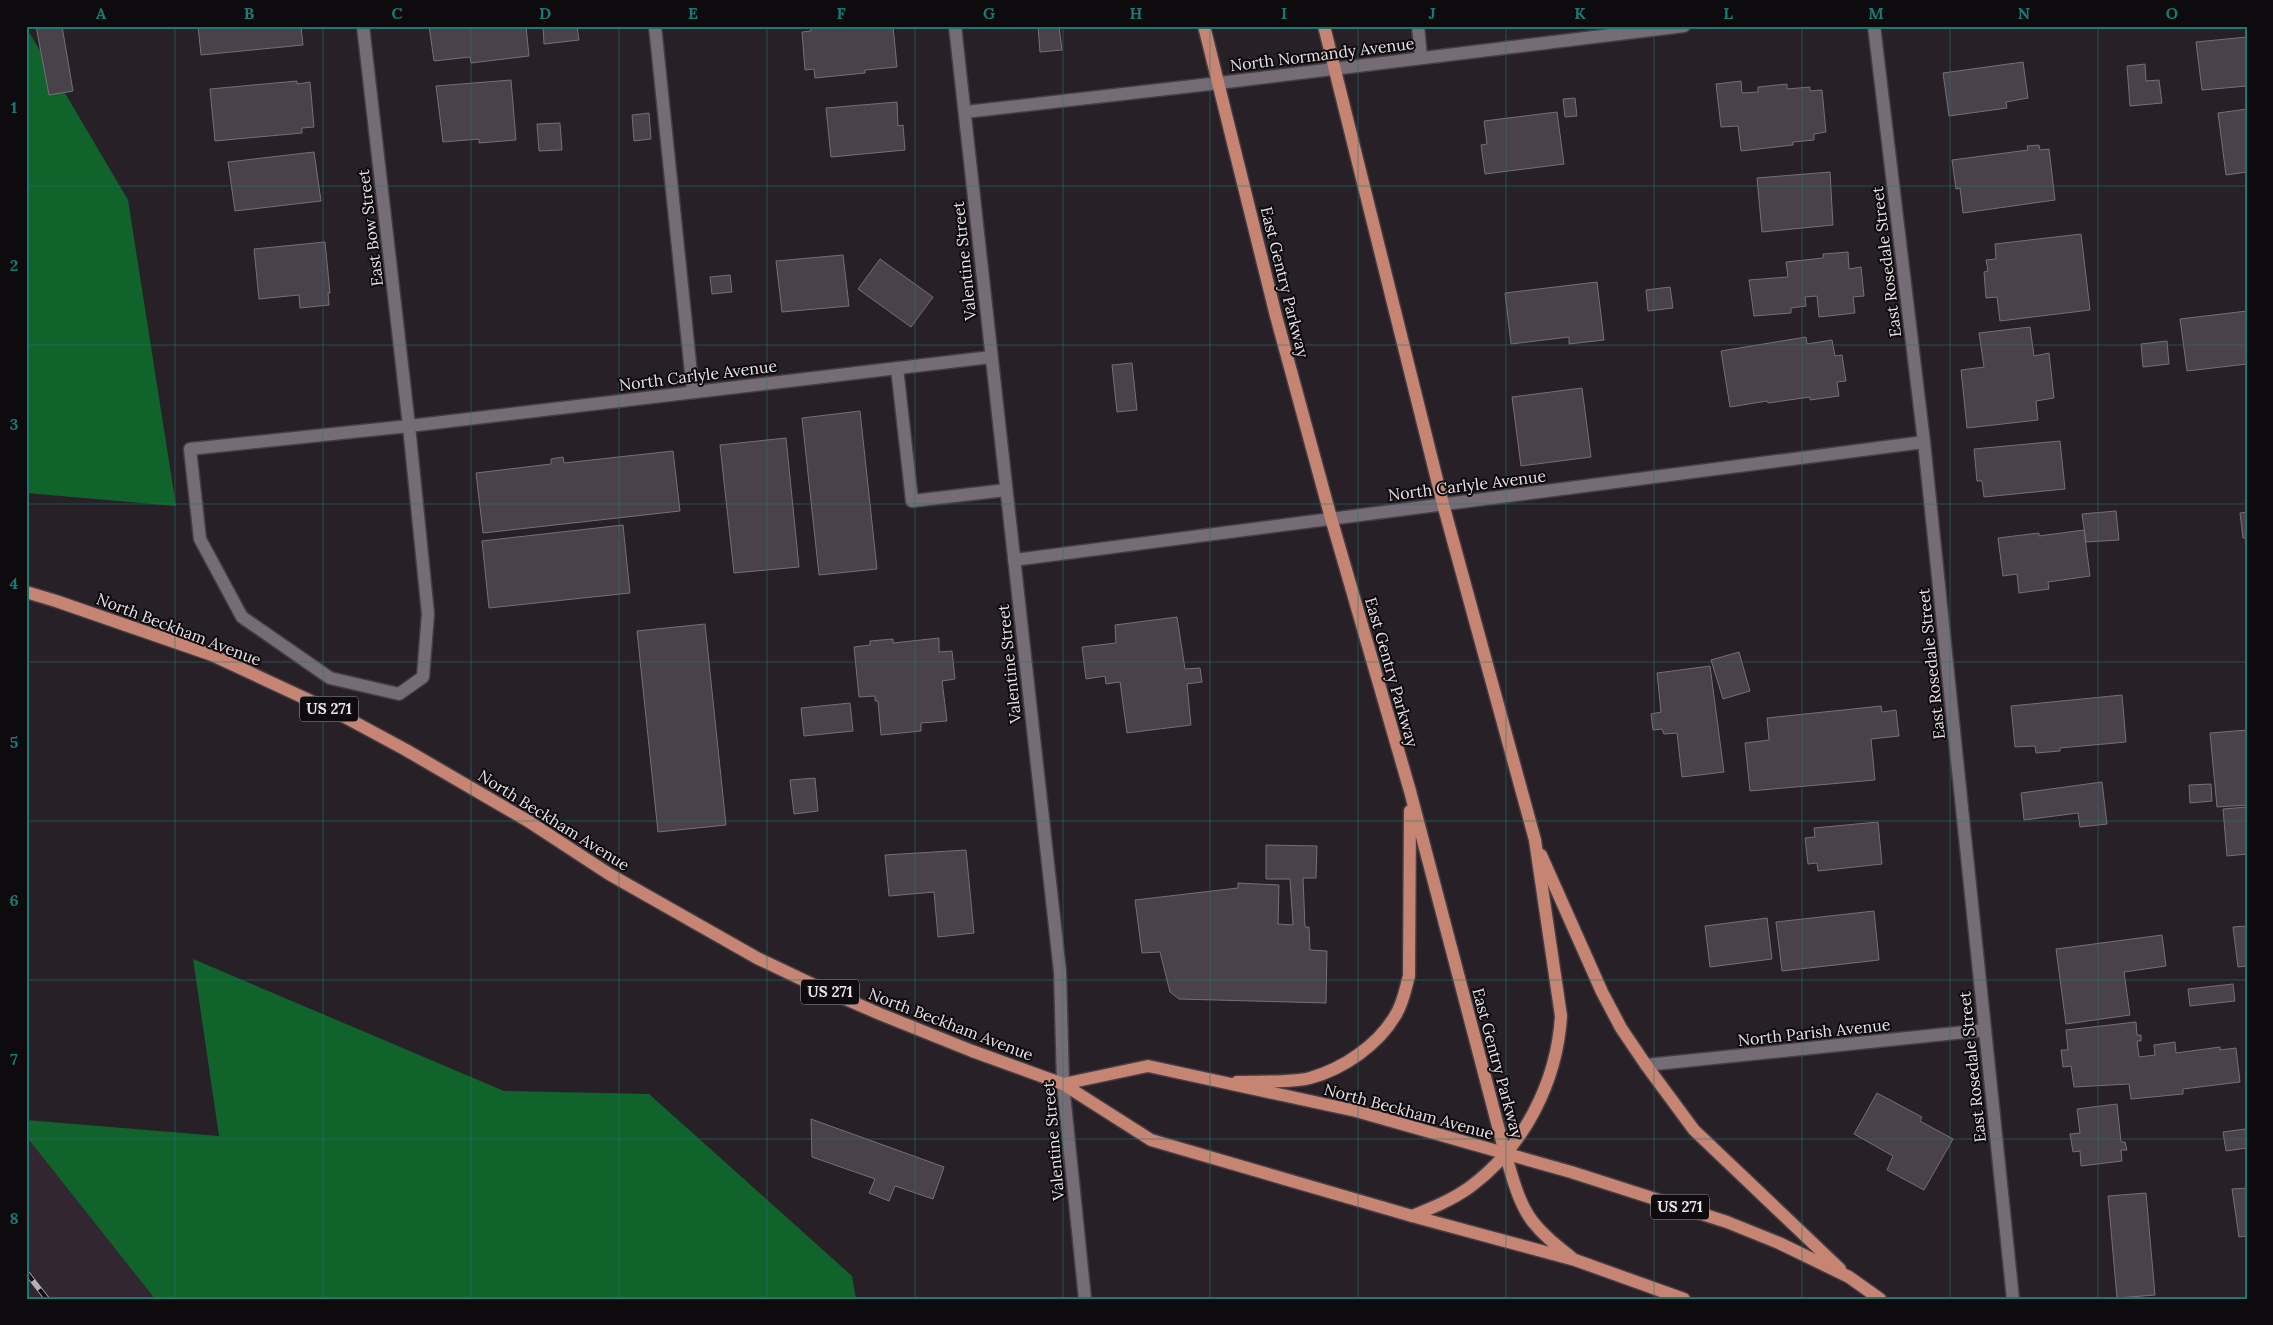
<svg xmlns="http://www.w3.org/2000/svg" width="2273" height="1325" font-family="Lora,serif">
<rect width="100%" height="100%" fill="#272027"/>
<polygon fill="#322632" points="26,1136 155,1299 26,1299"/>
<g fill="#11632c">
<polygon points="26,27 128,200 176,506 26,493"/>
<polygon points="193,959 504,1091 649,1094 852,1276 856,1299 155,1299 26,1136 26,1120 219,1136"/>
</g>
<g fill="#4a424a" stroke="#776e77">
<polygon points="36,26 62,26 73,91 49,95"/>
<polygon points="198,26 301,26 303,45 201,55"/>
<polygon points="429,26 526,26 529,56 471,63 470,57 434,61"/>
<polygon points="543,26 577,26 579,40 544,44"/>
<polygon points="810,26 893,26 897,67 865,70 865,73 815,78 814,69 805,70 802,32 811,31"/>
<polygon points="1038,26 1059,26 1062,50 1040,52"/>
<polygon points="2247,37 2247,86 2202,90 2196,42"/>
<polygon points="2023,62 2028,98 2006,102 2007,108 1949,116 1943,73"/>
<polygon points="2145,64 2146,81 2159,80 2162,103 2130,106 2127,66"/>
<polygon points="511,80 516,140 479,143 479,139 443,142 436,86"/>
<polygon points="297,81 297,84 310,82 314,127 302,128 302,133 215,141 210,89"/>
<polygon points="1741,81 1742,93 1758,92 1758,87 1787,84 1787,89 1810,87 1810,91 1822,90 1826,132 1814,134 1814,140 1793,142 1793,145 1741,151 1738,126 1721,127 1716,84"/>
<polygon points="1575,98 1577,116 1565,117 1563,99"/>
<polygon points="897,102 898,126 903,125 905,150 831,157 826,108"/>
<polygon points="2247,109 2247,172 2226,175 2218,113"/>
<polygon points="1557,112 1564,164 1485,174 1481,145 1487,144 1484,121"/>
<polygon points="649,113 651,139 634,141 632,115"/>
<polygon points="560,123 562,150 539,151 537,124"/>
<polygon points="2039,145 2040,150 2049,149 2055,200 1963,213 1960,188 1956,189 1952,160 2028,150 2027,146"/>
<polygon points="314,152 321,201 235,211 228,162"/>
<polygon points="1830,172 1833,225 1762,232 1757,178"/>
<polygon points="2081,234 2090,310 2000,321 1997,297 1986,298 1984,272 1988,271 1986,260 1996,259 1995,244"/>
<polygon points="325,242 330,293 328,293 329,305 300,308 299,295 259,299 254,249"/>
<polygon points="1848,252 1849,269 1861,267 1864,296 1853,297 1855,313 1819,317 1817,296 1805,297 1806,306 1791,308 1791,313 1754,316 1749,280 1788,277 1786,262 1823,258 1823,254"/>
<polygon points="843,255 849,306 782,312 776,261"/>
<polygon points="880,259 933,297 911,327 858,289"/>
<polygon points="730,275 732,292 712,294 710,277"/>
<polygon points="1597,282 1604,340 1569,344 1569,337 1511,344 1505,293"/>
<polygon points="1670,287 1673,308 1648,311 1646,290"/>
<polygon points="2247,311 2247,364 2187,371 2180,319"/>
<polygon points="2030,327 2034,356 2049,353 2054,398 2036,401 2038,420 1967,428 1961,370 1984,367 1979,333"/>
<polygon points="1806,337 1807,344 1832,340 1835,356 1842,355 1846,381 1837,382 1839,396 1810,400 1810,397 1768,403 1767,401 1730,407 1721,351"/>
<polygon points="2167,341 2169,364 2143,367 2141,344"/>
<polygon points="1132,363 1137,410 1117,412 1112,365"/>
<polygon points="1582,388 1591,457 1521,466 1512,397"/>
<polygon points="860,411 877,569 819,575 802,418"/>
<polygon points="786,438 799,567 734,573 720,445"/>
<polygon points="2060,441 2065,489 1984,497 1982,481 1977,481 1974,449"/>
<polygon points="673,451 680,511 483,533 476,473 551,464 551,459 563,457 564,463"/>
<polygon points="2116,511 2119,540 2086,542 2082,514"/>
<polygon points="2247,512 2247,538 2243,538 2240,513"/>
<polygon points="623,525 630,593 489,608 482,541"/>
<polygon points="2084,530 2090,576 2048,582 2049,589 2019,593 2017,574 2003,576 1998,538 2039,533 2039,536"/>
<polygon points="1177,617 1185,669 1200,668 1202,682 1187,684 1191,725 1127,733 1120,682 1106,684 1105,676 1086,679 1082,647 1116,643 1115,625"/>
<polygon points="705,624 726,825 658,832 637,631"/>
<polygon points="939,638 939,652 952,651 955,679 942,681 947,721 921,723 921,731 881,735 878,701 875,701 875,696 859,697 854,647 870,645 870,641 893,639 893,643"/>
<polygon points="1739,652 1750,691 1723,699 1711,660"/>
<polygon points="1710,666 1724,772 1682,777 1677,733 1664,734 1662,729 1653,730 1651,714 1661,712 1657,673"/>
<polygon points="2122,695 2126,742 2060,748 2060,751 2036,753 2035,746 2015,747 2011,706"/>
<polygon points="850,703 853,731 804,736 801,708"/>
<polygon points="1881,706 1882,712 1896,710 1899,736 1871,739 1875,780 1750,791 1745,743 1769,740 1767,718"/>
<polygon points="2247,730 2247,805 2217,807 2210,733"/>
<polygon points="815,778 818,811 794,814 790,780"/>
<polygon points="2102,782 2107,824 2080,827 2078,813 2024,820 2021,793"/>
<polygon points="2211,784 2212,801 2190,803 2189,785"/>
<polygon points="2247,807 2247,854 2227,856 2223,809"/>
<polygon points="1878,822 1882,864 1818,871 1817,863 1808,864 1805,838 1815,837 1814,828"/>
<polygon points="1266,845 1317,846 1316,878 1303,878 1305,927 1309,927 1310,950 1327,951 1326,1003 1179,999 1170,992 1160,952 1142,953 1135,900 1238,888 1238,883 1279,885 1278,924 1293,925 1290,879 1266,879"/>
<polygon points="966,850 974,933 938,937 934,892 889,896 885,855"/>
<polygon points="1874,911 1879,960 1782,971 1776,922"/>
<polygon points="1767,918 1772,959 1710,967 1705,926"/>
<polygon points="2247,926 2247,966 2238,967 2233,927"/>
<polygon points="2162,935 2166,966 2124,972 2130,1015 2066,1024 2056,949"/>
<polygon points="2233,984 2235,1001 2190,1006 2188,989"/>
<polygon points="2136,1022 2137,1035 2141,1035 2141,1041 2137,1041 2139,1057 2155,1055 2154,1045 2175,1042 2176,1053 2220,1047 2220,1050 2236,1048 2240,1082 2183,1089 2183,1094 2131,1099 2129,1084 2074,1087 2071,1066 2063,1067 2061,1050 2068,1050 2066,1030"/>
<polygon points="1877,1093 1922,1117 1920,1121 1953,1139 1924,1190 1887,1170 1893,1156 1854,1134"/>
<polygon points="2117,1104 2121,1142 2125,1142 2127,1150 2121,1150 2122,1161 2081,1166 2080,1151 2073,1152 2070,1134 2080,1133 2077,1109"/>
<polygon points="811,1119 944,1167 933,1199 895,1186 889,1201 869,1193 875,1179 812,1157"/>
<polygon points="2245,1129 2247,1148 2226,1151 2223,1132"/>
<polygon points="2247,1188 2247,1236 2239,1237 2232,1189"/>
<polygon points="2146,1193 2155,1295 2117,1298 2108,1196"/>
</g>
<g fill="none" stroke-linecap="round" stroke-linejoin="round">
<defs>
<g id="minor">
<polyline points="363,26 409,426 428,614 423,677 399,694 330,678 242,617 200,539 190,449 409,426 991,357"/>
<polyline points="655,26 693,392"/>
<polyline points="955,26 1060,972 1063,1084 1085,1299"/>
<polyline points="1418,26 1421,57"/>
<polyline points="1874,26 1924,442 2013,1299"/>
<polyline points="965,112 1219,83 1684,26"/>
<polyline points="897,368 912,501 1006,490"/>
<polyline points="1014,560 1924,442"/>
<polyline points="1646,1065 1985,1030"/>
</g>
<g id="major">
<path d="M1204 26 1276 316 1331 518 1410 791 1505 1153C1512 1175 1518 1203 1533 1222 1544 1236 1557 1246 1571 1257"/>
<path d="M1324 26 1443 504 1535 840 1561 1016C1557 1082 1524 1147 1470 1187 1452 1200 1432 1208 1412 1216"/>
<polyline points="26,592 56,601 212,655 343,716 406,750 528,821 609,874 757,958 818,987 880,1014 972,1051 1063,1084 1151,1140 1412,1216 1575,1260 1684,1299"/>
<polyline points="1541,855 1602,992 1621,1028 1646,1065 1694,1130 1840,1269"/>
<path d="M1237 1082C1258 1081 1291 1083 1310 1078 1343 1069 1378 1045 1395 1016 1403 1004 1405 990 1409 976L1410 811"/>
<polyline points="1063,1084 1148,1066 1356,1111 1571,1172 1727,1222 1779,1243 1849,1277 1880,1299"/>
</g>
</defs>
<use href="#minor" stroke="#443d44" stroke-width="15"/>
<use href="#major" stroke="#443d44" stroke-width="15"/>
<use href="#minor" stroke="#756c75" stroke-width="12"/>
<use href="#major" stroke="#c68473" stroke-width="12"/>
<defs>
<polyline id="rail" points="26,1272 47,1299"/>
</defs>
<use href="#rail" stroke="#b6b0b6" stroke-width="5.5"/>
<use href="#rail" stroke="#0e0b0e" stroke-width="4" stroke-dasharray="11" stroke-linecap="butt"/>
</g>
<path fill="none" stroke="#1a7b74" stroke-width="1" stroke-opacity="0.55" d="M175 26V1299M323 26V1299M471 26V1299M619 26V1299M767 26V1299M915 26V1299M1063 26V1299M1210 26V1299M1358 26V1299M1506 26V1299M1654 26V1299M1802 26V1299M1950 26V1299M2098 26V1299M26 186H2247M26 345H2247M26 504H2247M26 662H2247M26 821H2247M26 980H2247M26 1139H2247"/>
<g text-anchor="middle" stroke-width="4" stroke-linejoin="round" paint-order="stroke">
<g fill="#0e0b0e" stroke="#a7a2a6" stroke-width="1">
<rect x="300" y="696.5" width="58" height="25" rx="4"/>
<rect x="801" y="979.5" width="58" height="25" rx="4"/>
<rect x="1651" y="1194.5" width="58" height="25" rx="4"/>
</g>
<g font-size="15" font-weight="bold" fill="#e8e2e7">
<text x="329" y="714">US 271</text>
<text x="830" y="997">US 271</text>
<text x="1680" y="1212">US 271</text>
</g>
<g font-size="16" fill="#e8e2e7" stroke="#0e0b0e">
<text transform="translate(1322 54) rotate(-7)" y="6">North Normandy Avenue</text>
<text transform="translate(370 228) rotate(-97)" y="6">East Bow Street</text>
<text transform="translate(964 261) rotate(-96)" y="6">Valentine Street</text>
<text transform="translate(1886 262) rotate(-97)" y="6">East Rosedale Street</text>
<text transform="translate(1285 282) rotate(76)" y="6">East Gentry Parkway</text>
<text transform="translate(698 375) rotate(-7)" y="6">North Carlyle Avenue</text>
<text transform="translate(1467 485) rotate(-7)" y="6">North Carlyle Avenue</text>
<text transform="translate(179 629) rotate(21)" y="6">North Beckham Avenue</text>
<text transform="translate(1009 664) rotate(-96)" y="6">Valentine Street</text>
<text transform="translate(1931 664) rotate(-96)" y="6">East Rosedale Street</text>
<text transform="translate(1392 672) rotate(74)" y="6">East Gentry Parkway</text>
<text transform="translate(554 820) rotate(32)" y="6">North Beckham Avenue</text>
<text transform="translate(951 1024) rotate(21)" y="6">North Beckham Avenue</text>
<text transform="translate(1814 1032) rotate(-6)" y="6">North Parish Avenue</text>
<text transform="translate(1498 1063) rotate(75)" y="6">East Gentry Parkway</text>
<text transform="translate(1972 1067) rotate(-96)" y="6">East Rosedale Street</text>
<text transform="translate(1409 1111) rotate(15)" y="6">North Beckham Avenue</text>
<text transform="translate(1053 1141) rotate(-95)" y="6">Valentine Street</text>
</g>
</g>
<rect width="2273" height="1325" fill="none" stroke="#0e0b0e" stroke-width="55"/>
<rect x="28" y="28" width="2218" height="1270" fill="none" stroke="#1a7b74" stroke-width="2"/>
<g font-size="16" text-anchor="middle" font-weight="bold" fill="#1a7b74">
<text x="101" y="19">A</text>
<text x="249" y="19">B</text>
<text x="397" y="19">C</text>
<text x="545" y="19">D</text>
<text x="693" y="19">E</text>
<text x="841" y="19">F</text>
<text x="989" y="19">G</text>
<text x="1136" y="19">H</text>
<text x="1284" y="19">I</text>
<text x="1432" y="19">J</text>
<text x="1580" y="19">K</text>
<text x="1728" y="19">L</text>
<text x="1876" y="19">M</text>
<text x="2024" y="19">N</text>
<text x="2172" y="19">O</text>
<text x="14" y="113">1</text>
<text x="14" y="271">2</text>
<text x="14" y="430">3</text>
<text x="14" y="589">4</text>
<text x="14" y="748">5</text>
<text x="14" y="906">6</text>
<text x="14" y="1065">7</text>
<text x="14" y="1224">8</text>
</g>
</svg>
